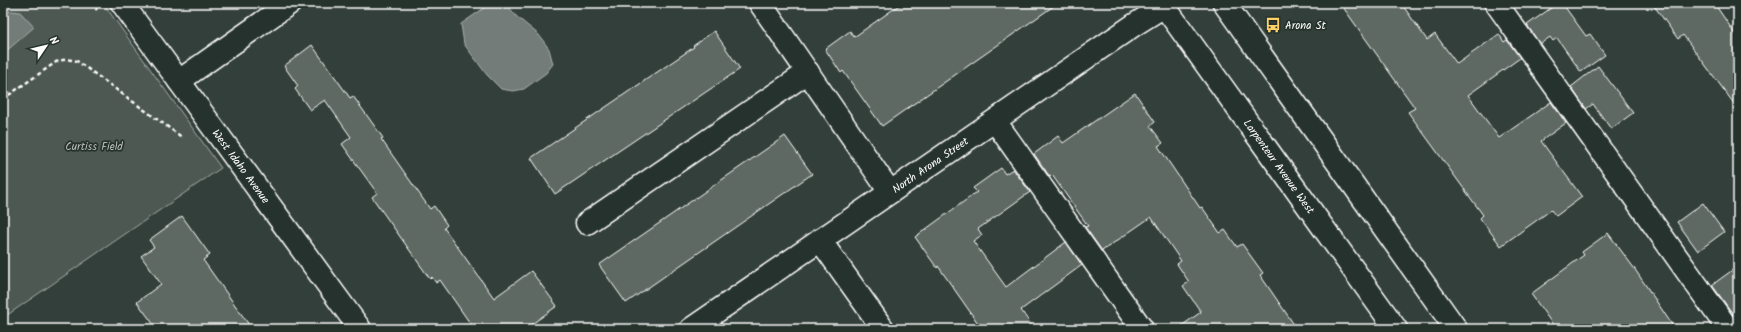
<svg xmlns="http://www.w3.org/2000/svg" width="1741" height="332" font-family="Kalam,sans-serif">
<rect width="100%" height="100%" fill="#333f3a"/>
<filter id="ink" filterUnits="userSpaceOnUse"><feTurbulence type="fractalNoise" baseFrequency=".025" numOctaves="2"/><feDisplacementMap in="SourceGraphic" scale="8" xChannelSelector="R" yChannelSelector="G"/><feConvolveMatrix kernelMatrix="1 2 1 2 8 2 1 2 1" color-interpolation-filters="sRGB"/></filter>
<g filter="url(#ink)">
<polygon fill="#4d5853" stroke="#a6aca9" points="3,3 103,3 221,168 3,318"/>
<g fill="#737b78" stroke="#abb0ae">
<polygon points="498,3 506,3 516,16 539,35 549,49 553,64 546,73 524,89 513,91 501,89 487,75 464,44 461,24 487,6"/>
<polygon points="3,10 20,12 34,27 3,54"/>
</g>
<g fill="#5f6964" stroke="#fff">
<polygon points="902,3 1058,3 882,126 843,71 841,73 825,49 850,31 854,37"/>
<polygon points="1340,3 1401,3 1427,40 1435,34 1457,64 1499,34 1504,42 1507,40 1520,58 1468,95 1499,138 1551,102 1566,123 1541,141 1582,197 1556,216 1551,210 1501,246 1480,218 1483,215 1408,112 1415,108"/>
<polygon points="1558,3 1562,3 1586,36 1590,34 1605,55 1581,72 1557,38 1553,41 1550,37 1540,44 1527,25"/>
<polygon points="1652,3 1714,3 1738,38 1738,109 1683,35 1678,39"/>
<polygon points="714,31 740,69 555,194 531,158 694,47 693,46"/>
<polygon points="312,45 350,98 353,96 383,138 381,139 430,209 434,206 447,225 444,228 494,298 531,271 557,306 525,329 474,329 440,280 436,283 432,277 430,279 372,197 377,193 342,144 351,137 325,100 310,110 295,89 298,86 284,66"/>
<polygon points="1598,66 1633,113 1611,129 1593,104 1586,109 1571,87"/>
<polygon points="1135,93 1155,122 1150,126 1163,143 1158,146 1200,208 1202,207 1220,233 1225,230 1237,247 1242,244 1263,273 1260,275 1297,329 1177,329 1201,312 1183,286 1189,282 1177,264 1181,261 1151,217 1102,251 1085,227 1088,226 1052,175 1050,177 1034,154 1058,136 1063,143"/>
<polygon points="785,136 812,174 626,303 599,265"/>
<polygon points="1001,168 1005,174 1013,169 1030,192 978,229 982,235 973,241 1006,287 1066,242 1082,265 1021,310 1034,329 982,329 938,266 937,268 915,237 977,192 973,188"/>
<polygon points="1703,203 1724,232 1698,251 1677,222"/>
<polygon points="182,216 210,255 203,260 252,329 157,329 137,302 161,284 141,256 154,247 149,240"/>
<polygon points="1608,233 1634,268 1675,329 1556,329 1531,294 1584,255 1582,252"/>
<polygon points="1738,266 1738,321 1712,285"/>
</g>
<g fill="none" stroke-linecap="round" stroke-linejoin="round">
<defs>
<g id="minor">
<path id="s1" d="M122 3 360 329"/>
<polyline points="760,3 890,192"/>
<polyline points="1496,3 1728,329"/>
<polyline points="179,81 290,3"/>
<polyline points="995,121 1142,329"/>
<polyline points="587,223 808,72"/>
<polyline points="820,240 883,329"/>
<path id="s2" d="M691 329 1134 25 1169 3"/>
</g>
<g id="major">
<path id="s3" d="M1162 3 1396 329"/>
<polyline points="1224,3 1456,329"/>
</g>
</defs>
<use href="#minor" stroke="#fff" stroke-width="25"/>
<use href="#major" stroke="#fff" stroke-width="25"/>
<g stroke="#fff" stroke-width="2.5" stroke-dasharray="4 3" stroke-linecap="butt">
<polyline points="91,3 97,10"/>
<path d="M3 99 56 62C64 59 69 59 77 61L183 138"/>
</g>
<use href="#minor" stroke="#26332d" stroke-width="22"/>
<use href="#major" stroke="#26332d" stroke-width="22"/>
</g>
</g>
<defs>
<symbol id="bus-bare" viewBox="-9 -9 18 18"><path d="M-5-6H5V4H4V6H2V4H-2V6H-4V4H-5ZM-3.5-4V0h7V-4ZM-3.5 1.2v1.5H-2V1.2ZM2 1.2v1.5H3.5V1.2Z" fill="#ffd166" stroke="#26332d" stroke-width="2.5" paint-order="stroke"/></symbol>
</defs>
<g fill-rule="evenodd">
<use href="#bus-bare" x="1262" y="14" width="22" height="22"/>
</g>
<g text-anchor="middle" stroke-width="3.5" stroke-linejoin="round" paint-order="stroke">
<g font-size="11" fill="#fff" stroke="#26332d" text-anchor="start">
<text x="1285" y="29">Arona St</text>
</g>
<g font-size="11" fill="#b8bcba" stroke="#26332d">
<text x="94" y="150">Curtiss Field</text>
</g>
<g font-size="11" fill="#fff" stroke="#26332d">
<text dy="4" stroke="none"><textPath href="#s2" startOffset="290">North Arona Street</textPath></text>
<text dy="4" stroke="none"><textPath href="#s1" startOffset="202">West Idaho Avenue</textPath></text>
<text dy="4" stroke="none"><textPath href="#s3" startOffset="201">Larpenteur Avenue West</textPath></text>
</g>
</g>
<rect width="1741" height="332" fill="none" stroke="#26332d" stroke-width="16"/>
<rect x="8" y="8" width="1725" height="316" fill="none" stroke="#fff" stroke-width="1.5" filter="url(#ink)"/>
<g transform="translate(46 46) rotate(55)" stroke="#26332d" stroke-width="3" paint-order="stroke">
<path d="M0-3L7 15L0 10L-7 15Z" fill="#ffffff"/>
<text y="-6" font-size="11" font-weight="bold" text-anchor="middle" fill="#ffffff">N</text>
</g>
</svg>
